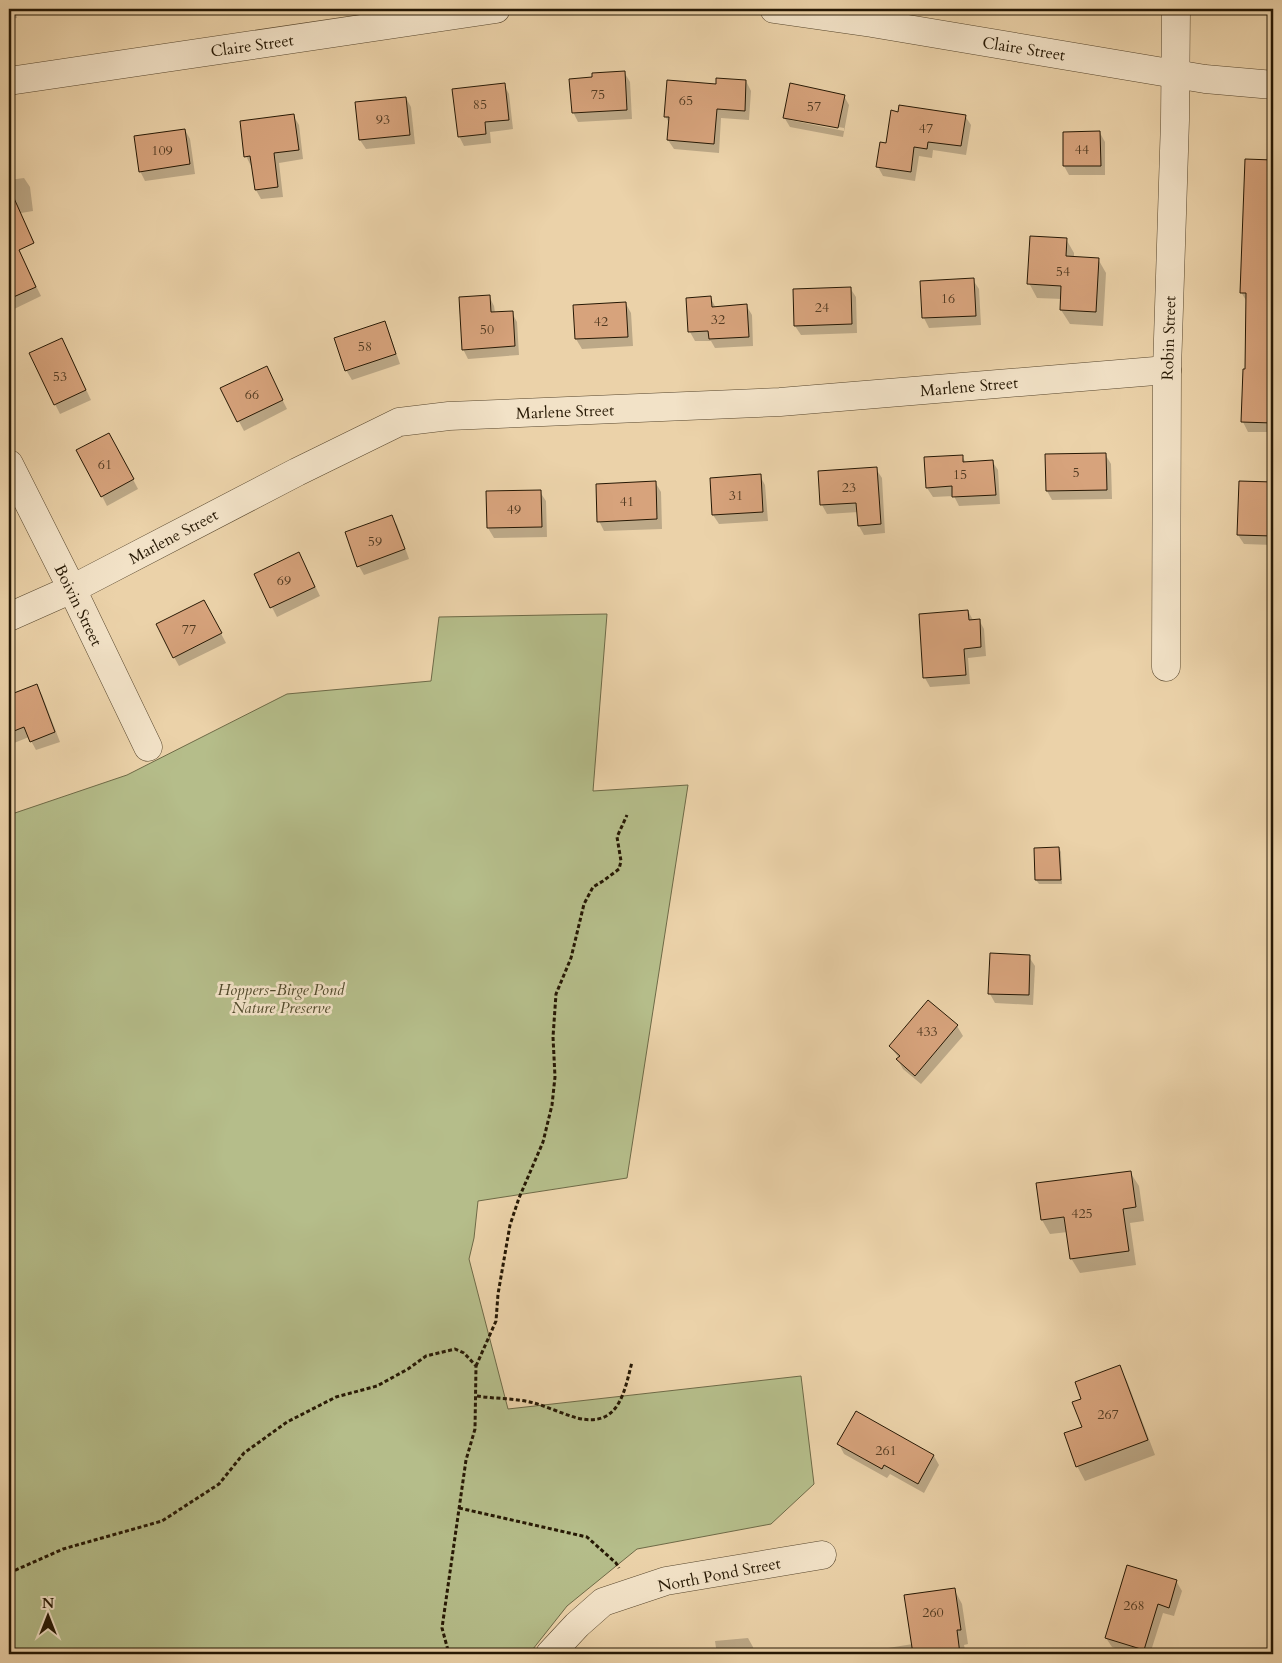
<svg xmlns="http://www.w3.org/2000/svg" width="1282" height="1663" font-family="Cardo,serif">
<rect width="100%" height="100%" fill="#ebd2a9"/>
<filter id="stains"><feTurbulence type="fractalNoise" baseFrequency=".004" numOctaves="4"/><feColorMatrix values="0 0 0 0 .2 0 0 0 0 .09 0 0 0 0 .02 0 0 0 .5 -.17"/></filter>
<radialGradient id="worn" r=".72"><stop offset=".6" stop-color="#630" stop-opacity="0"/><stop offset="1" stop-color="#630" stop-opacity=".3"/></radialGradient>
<polygon fill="#b5bd8a" stroke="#6e6a47" points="607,614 593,791 688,785 627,1178 478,1201 474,1238 469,1259 508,1409 801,1376 814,1484 771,1524 637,1549 567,1606 529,1654 9,1654 9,815 127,775 287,694 431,681 439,617"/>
<g fill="#0003" fill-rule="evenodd">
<polygon points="9,9 15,9 17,18 9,19"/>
<polygon points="1248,9 1273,9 1273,15 1251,14"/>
<polygon points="624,72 630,82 632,119 578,122 573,112 593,78"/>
<polygon points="746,81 751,91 749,120 721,118 719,153 674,149 668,140 670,124 665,116 717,85"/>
<polygon points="504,85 509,94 513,129 490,132 491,143 464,146 459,136"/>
<path d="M844 96 849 105 843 137 790 127 784 117ZM790 118 844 128V131L790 120Z"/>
<polygon points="406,98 411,107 415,144 366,149 360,140"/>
<polygon points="293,115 299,125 303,159 279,163 283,197 261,199 256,190 253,166 251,166 246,156"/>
<polygon points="965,116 971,125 966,155 933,150 932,158 919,156 915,181 883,176 878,167 887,144"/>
<polygon points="185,130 190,139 195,174 145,181 140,171"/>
<polygon points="1100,133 1105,142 1105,175 1069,175 1064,166"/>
<polygon points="1246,160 1273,161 1273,432 1248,432 1243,422 1244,370 1246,370 1247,302 1241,292"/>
<polygon points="9,176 9,180 24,178 30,187 33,211 9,215"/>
<polygon points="1066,239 1074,253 1074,258 1098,259 1106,273 1103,326 1070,324 1061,310 1062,299 1037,298 1029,283"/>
<polygon points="13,240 41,296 10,311 9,308 9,242"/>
<polygon points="973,280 979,289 981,325 929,328 924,318 922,282"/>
<polygon points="850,288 856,297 857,333 801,335 795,326"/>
<polygon points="489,296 494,306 495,313 512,313 517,322 519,355 468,359 463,349"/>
<polygon points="710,297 716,308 746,305 752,315 753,346 715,348 711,341 695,341 690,332 688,299"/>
<polygon points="626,304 631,313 633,346 582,349 576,339 575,306"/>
<polygon points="384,322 389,332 400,364 352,380 346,370"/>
<polygon points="67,349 91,400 60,414 55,404"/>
<polygon points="271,377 287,409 244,431 222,389"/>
<polygon points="114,443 138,489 107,506 102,496"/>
<polygon points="1105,454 1111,464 1112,499 1052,500 1047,491"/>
<polygon points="962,456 966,463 992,461 998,470 1000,504 959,506 954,496 933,497 927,488 925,458"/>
<polygon points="876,469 882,478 885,533 864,535 859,526 858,512 827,514 822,505"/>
<polygon points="760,476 765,485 768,521 719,524 713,515"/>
<polygon points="655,482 661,492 662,529 604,531 599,521"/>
<polygon points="1240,482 1273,483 1273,545 1244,544 1238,535"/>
<polygon points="488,492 540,492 546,501 547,537 494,538 488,528"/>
<polygon points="391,516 397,525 409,559 364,575 359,566"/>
<polygon points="304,563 320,596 277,617 255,574"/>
<polygon points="209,611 226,643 179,666 174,657"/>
<polygon points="968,611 973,620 979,620 984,629 986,656 968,658 970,684 930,687 925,678"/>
<polygon points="36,685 42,695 60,742 36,750 29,737 9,745 9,696"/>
<polygon points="1059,848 1061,852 1062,884 1039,884 1036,880 1035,849"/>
<polygon points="1029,957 1035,966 1033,1005 995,1003 990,994"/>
<polygon points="929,1002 957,1026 963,1036 921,1084 903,1069 898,1060 899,1058 890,1046"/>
<polygon points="1130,1172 1139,1186 1144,1221 1130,1223 1136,1265 1080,1273 1071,1258 1068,1232 1050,1234 1042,1220"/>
<polygon points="1119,1367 1127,1381 1155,1455 1085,1481 1077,1466 1083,1427 1082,1399"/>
<polygon points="856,1413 934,1456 939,1465 924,1493 890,1474 887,1478 844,1454 839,1444"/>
<polygon points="1176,1581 1182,1591 1174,1616 1163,1613 1150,1654 1135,1654 1112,1647 1106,1638"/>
<polygon points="954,1589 962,1604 968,1644 964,1645 966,1654 889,1654 888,1648 913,1644"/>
<polygon points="748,1638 753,1647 754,1654 685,1654 685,1652 716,1648 715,1641"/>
</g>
<g fill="#d7a37c" stroke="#261804">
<polygon points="625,71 627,110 572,113 569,79 592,77 592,73"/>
<polygon points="716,78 746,80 745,111 717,109 714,144 667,140 669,117 664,117 667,80 716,84"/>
<polygon points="505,83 509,120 485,122 486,134 458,137 452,89"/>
<polygon points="790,83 845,95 838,128 783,118"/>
<polygon points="406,97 410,135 359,140 355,102"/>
<polygon points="899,105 966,115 961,146 928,142 927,149 914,147 911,172 876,167 880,142 886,143 891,110 898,112"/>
<polygon points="294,114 299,150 274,153 278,187 255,190 250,156 244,157 240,121"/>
<polygon points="185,129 190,164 139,172 134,136"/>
<polygon points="1100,131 1101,166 1063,166 1063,132"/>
<polygon points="1245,159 1273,160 1273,423 1241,422 1243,369 1245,369 1246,293 1240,293"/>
<polygon points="9,187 34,243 19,250 36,287 9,299"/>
<polygon points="1030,236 1067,238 1066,256 1099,258 1096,312 1060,310 1061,286 1027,284"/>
<polygon points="974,278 976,316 922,318 920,281"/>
<polygon points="851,287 852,324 794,326 793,289"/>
<polygon points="490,295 491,312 513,311 515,346 462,350 459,297"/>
<polygon points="711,296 712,307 747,304 749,337 709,339 708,331 688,332 686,298"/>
<polygon points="626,302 628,337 575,339 573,305"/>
<polygon points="385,321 396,354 345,371 334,338"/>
<polygon points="62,338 86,390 54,405 29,353"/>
<polygon points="267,366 283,400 237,422 220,388"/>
<polygon points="109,433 134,479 101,497 76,450"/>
<polygon points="1106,453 1107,490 1046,491 1045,454"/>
<polygon points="963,455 963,462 993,460 996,495 952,497 952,486 926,488 924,457"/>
<polygon points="877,467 881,524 858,526 856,503 820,505 818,471"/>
<polygon points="761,474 763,512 712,515 710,478"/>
<polygon points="656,481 657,519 597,522 596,484"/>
<polygon points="1239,481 1273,482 1273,536 1237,535"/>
<polygon points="541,490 542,527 487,528 486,491"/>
<polygon points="392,515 405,549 357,567 345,532"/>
<polygon points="299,552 315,587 270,608 254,574"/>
<polygon points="204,600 222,633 173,658 156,624"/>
<polygon points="968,610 969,620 980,619 981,647 964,649 966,675 923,678 919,614"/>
<polygon points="37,684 55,732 30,742 24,727 9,733 9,695"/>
<polygon points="1059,847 1061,880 1035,880 1034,848"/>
<polygon points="990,953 1030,955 1029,995 988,994"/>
<polygon points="928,1000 958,1025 915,1076 896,1059 900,1056 889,1046"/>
<polygon points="1131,1171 1136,1207 1123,1209 1129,1251 1070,1259 1064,1217 1041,1220 1036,1183"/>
<polygon points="1120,1365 1148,1440 1076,1467 1064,1433 1082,1427 1072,1402 1081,1399 1075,1382"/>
<polygon points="856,1411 934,1455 918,1484 884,1465 882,1469 837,1444"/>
<polygon points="1127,1565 1177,1580 1169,1608 1158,1604 1144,1650 1105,1638"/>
<polygon points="955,1588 961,1630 957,1630 960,1654 913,1654 904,1595"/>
</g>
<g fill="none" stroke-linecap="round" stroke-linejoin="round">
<defs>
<g id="minor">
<polyline points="774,9 872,23 1205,79 1273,85"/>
<polyline points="9,81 496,9"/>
<polyline points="9,464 72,589 148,747"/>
<polyline points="9,617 72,589 297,472 399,422 449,416 780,402 1167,370"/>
<polyline points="1166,667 1167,370 1175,120 1176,9"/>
<polyline points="550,1654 577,1625 603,1602 666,1581 822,1555"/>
</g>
</defs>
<use href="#minor" stroke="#57462d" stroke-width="29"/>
<g stroke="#261804" stroke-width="3" stroke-dasharray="4 2.5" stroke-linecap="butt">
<polyline points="476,1366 496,1321 498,1294 510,1225 519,1198 543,1142 552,1105 555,1077 553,1037 556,994 571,958 584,904 593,887 603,881 619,869 621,861 617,837 627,815"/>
<path d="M477 1396C495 1399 516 1398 534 1403 548 1407 563 1414 577 1418 619 1428 624 1393 632 1362"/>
<polyline points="459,1508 587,1537 616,1563 619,1568"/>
<polyline points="9,1573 63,1549 162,1521 219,1484 244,1453 287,1422 336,1397 377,1386 408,1369 426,1356 455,1349 464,1353 476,1366 475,1429 466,1460 442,1628 449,1654"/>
</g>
<use href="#minor" stroke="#f2e2c7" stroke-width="28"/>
</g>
<g text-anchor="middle" stroke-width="5" stroke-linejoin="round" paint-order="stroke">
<g font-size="14" fill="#523b22">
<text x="598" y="99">75</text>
<text x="686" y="105">65</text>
<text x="480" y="109">85</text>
<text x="814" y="111">57</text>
<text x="383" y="124">93</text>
<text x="926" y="133">47</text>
<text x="1082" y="154">44</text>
<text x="162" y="155">109</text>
<text x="1063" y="276">54</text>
<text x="948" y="303">16</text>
<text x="822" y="312">24</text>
<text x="718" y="324">32</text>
<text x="601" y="326">42</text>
<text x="487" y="334">50</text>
<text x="365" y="351">58</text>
<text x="60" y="381">53</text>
<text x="252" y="399">66</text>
<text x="105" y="469">61</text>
<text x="1076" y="477">5</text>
<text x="960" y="479">15</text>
<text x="849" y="492">23</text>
<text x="736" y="500">31</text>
<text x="627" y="506">41</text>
<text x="514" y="514">49</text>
<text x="375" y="546">59</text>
<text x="284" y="585">69</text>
<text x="189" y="634">77</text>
<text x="927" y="1036">433</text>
<text x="1082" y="1218">425</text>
<text x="1108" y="1419">267</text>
<text x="886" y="1455">261</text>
<text x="1134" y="1610">268</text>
<text x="933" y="1617">260</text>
</g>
<g font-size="16" fill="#261804" stroke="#f2e2c7">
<text transform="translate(252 45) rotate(-8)" y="6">Claire Street</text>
<text transform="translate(1024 48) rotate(9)" y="6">Claire Street</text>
<text transform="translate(1168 338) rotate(-88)" y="6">Robin Street</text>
<text transform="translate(969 386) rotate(-5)" y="6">Marlene Street</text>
<text transform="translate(565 411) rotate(-2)" y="6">Marlene Street</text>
<text transform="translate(173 536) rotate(-28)" y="6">Marlene Street</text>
<text transform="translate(79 605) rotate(64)" y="6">Boivin Street</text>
<text transform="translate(719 1574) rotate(-11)" y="6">North Pond Street</text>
</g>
<g font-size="16" font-style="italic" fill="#514a2c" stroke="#f2e2c7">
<text x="281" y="995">Hoppers-Birge Pond<tspan x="281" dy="18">Nature Preserve</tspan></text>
</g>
</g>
<rect width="1282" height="1663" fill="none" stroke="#ebd2a9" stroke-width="30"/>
<rect x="10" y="10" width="1262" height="1643" fill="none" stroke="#261804" stroke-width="2.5"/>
<rect x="15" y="15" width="1252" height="1633" fill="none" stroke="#261804"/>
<g transform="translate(48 1616)" stroke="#f2e2c7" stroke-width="4" paint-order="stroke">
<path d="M0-4L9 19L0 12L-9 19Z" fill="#261804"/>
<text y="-8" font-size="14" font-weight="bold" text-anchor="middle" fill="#261804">N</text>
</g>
<rect width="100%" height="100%" filter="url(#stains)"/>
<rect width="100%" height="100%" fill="url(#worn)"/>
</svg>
